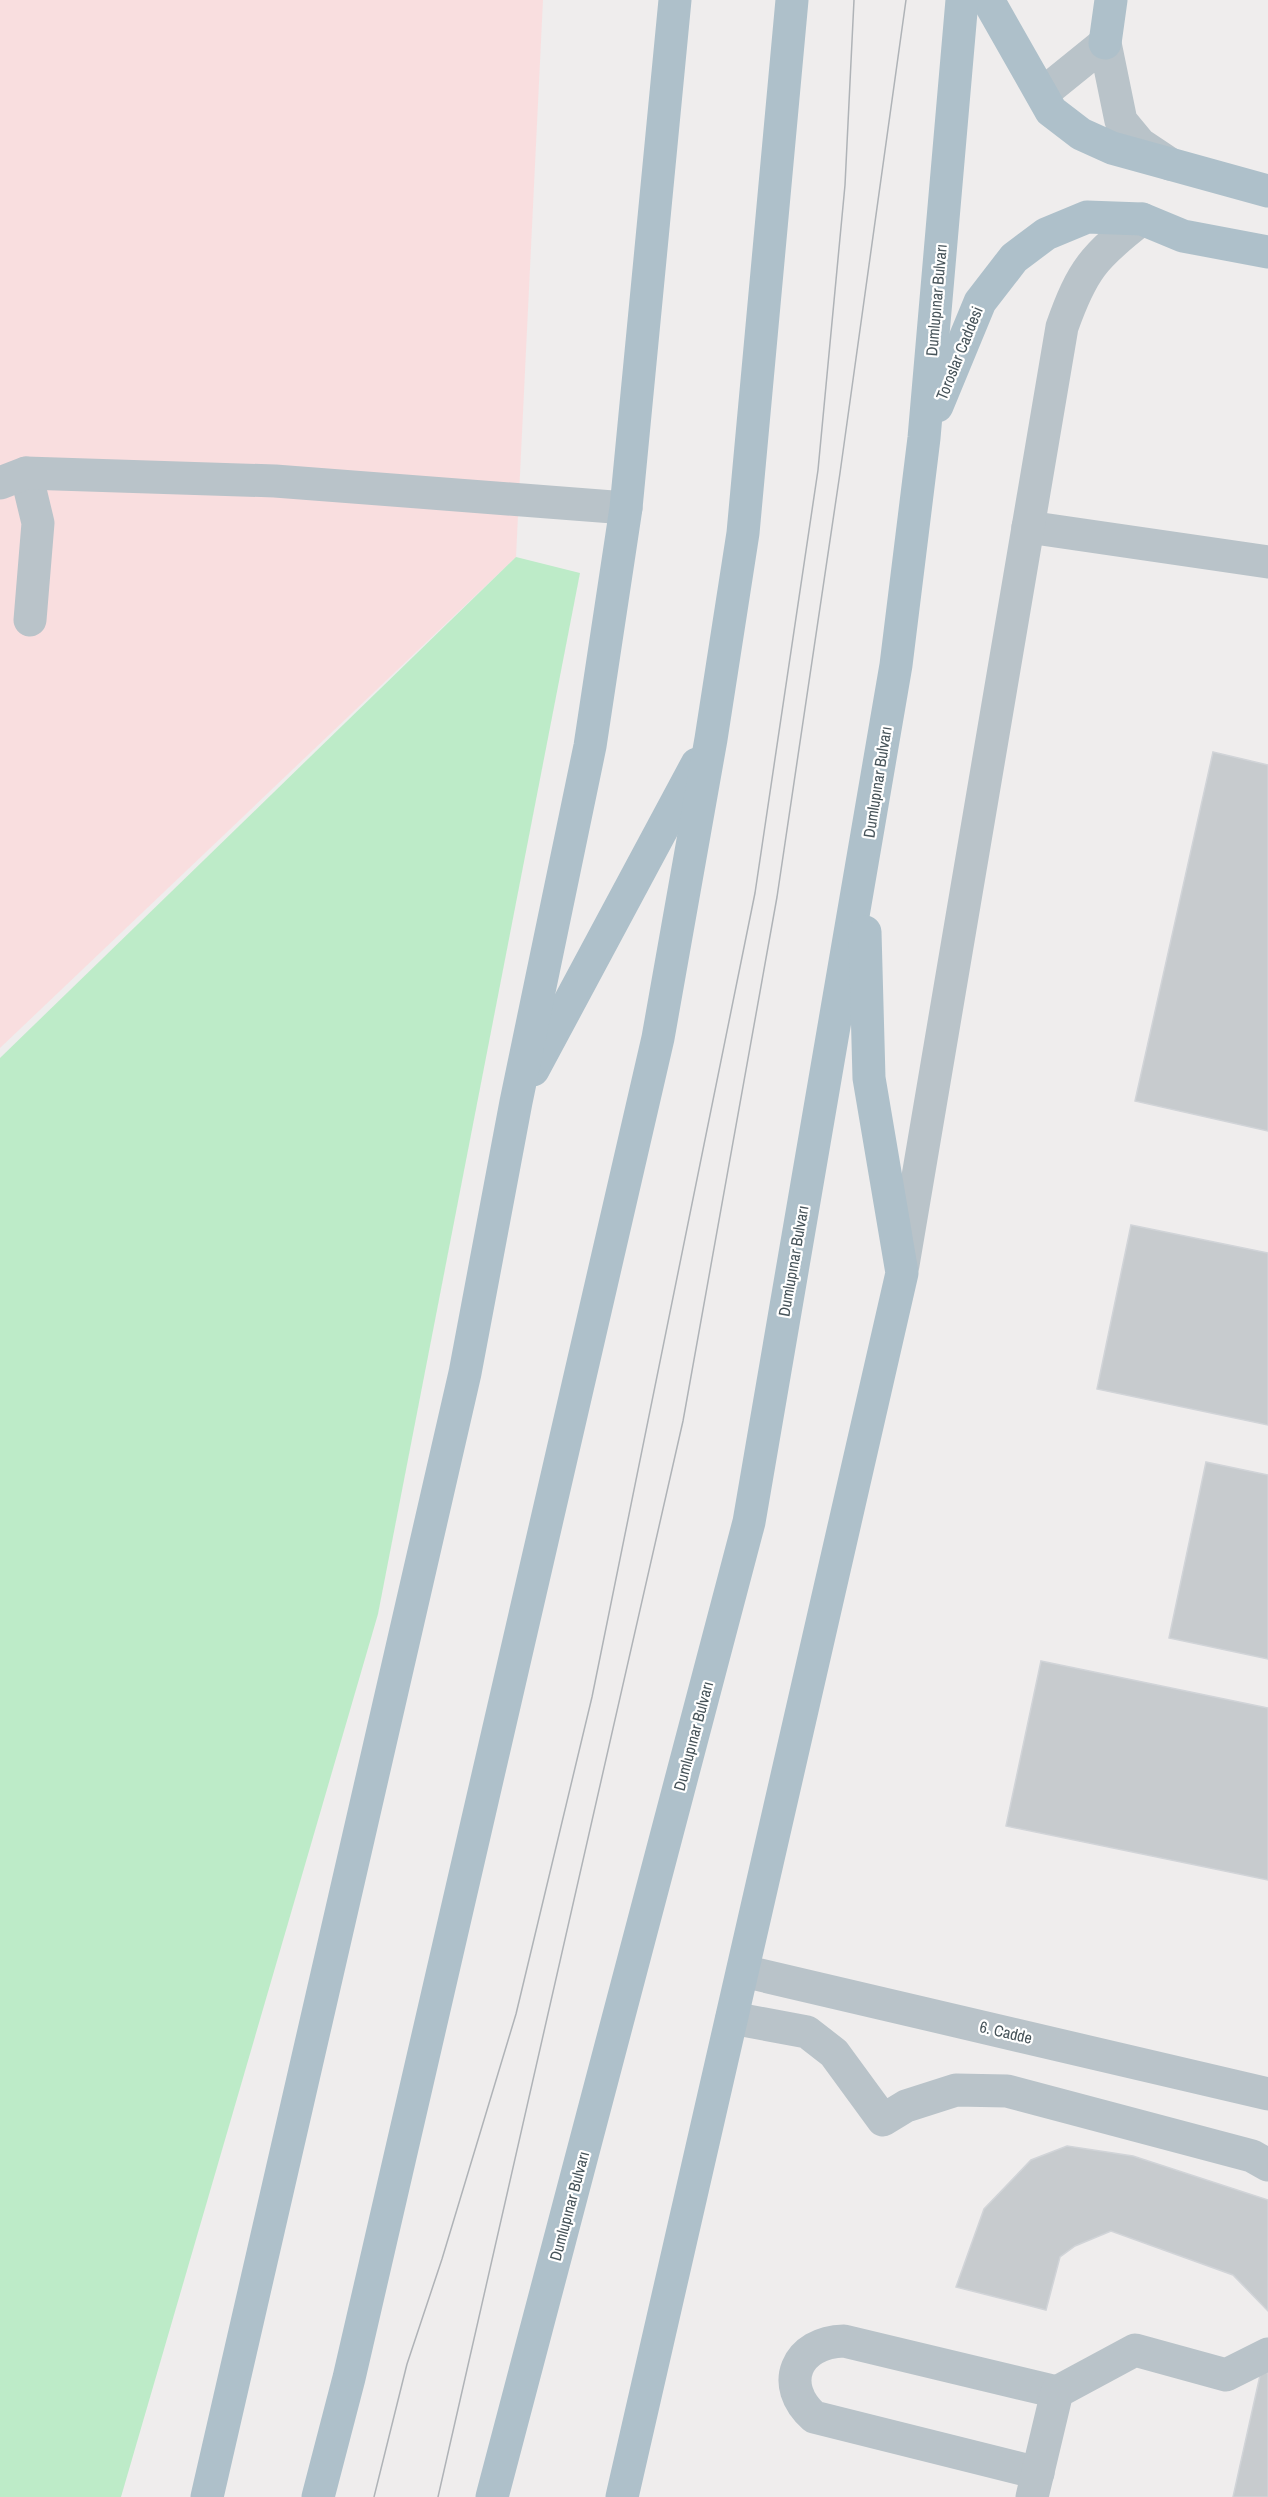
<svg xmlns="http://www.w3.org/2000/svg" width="1268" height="2497" font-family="'Archivo Narrow',sans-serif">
<rect width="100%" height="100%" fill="#efeded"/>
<polygon fill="#f9dedf" points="0,0 543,0 516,557 0,1048"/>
<polygon fill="#bdebc8" points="516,557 580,573 378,1614 121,2497 0,2497 0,1058"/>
<g fill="#c7cbce" stroke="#d1d4d8" stroke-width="1.5">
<polygon points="1213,752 1268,765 1268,1131 1135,1101"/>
<polygon points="1131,1225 1268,1253 1268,1425 1097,1389"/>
<polygon points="1206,1462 1268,1475 1268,1659 1169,1638"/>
<polygon points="1041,1661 1268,1708 1268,1880 1006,1826"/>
<polygon points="1067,2146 1133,2156 1268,2200 1268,2311 1233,2275 1111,2231 1075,2246 1060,2257 1046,2310 956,2287 984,2209 1031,2160"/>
<polygon points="1261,2371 1268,2373 1268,2497 1233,2497"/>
</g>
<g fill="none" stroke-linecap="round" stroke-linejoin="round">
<g stroke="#b9c3c9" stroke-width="33">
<polyline points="1042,94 1105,43 1121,121 1140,144 1170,164"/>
<polyline points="26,473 38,523 30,620"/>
<polyline points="0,483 26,473 275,481 626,508"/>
<polyline points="1028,527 1268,562"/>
<path d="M903 1265 1062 327C1082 270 1094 256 1142 219"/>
<polyline points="743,1971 1268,2094"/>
<polyline points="732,2018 807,2032 834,2053 883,2120 906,2106 956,2090 1007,2091 1252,2156 1268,2165"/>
<path d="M1038 2473 814 2417C778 2385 796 2342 844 2341L1057 2392"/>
<polyline points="1032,2497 1057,2392 1135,2350 1226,2375 1268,2354"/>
</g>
<g stroke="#aec0ca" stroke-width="33">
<polyline points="988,0 1051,111 1081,134 1112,148 1268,191"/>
<polyline points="1105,43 1111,0"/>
<polyline points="937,406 980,302 1014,258 1046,234 1087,217 1142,219 1183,236 1268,252"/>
<polyline points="533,1070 697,764"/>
<polyline points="207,2497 465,1373 516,1102 590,746 626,508 675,0"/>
<polyline points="318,2497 349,2378 658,1038 711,739 743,533 792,0"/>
<polyline points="492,2497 749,1522 896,665 924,438 962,0"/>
<polyline points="622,2497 902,1273 869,1078 865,932"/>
</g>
<g stroke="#afb3b7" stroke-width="1.5">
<polyline points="374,2497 407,2364 442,2259 516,2014 592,1697 755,893 818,470 845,185 854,0"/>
<polyline points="438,2497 683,1421 777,897 840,473 906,0"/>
</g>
</g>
<g text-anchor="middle" stroke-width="4.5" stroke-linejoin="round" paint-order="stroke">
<g font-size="16" fill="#465359" stroke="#fff">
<text transform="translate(936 300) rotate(-85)" y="6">Dumlupınar Bulvarı</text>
<text transform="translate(959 353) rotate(-68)" y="6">Toroslar Caddesi</text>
<text transform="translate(877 782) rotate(-81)" y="6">Dumlupınar Bulvarı</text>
<text transform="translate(793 1261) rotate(-80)" y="6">Dumlupınar Bulvarı</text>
<text transform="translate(693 1736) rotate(-75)" y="6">Dumlupınar Bulvarı</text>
<text transform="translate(1006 2032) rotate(13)" y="6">6. Cadde</text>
<text transform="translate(569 2206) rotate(-75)" y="6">Dumlupınar Bulvarı</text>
</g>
</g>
</svg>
